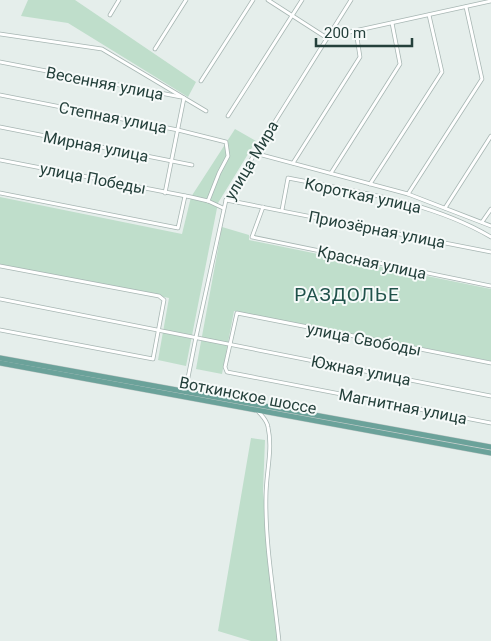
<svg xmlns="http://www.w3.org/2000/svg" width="491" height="641" font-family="Roboto,sans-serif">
<rect width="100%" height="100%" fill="#e5eeeb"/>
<g fill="#bfdecb">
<polygon points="28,0 75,0 196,82 188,97 68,23 21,16"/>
<polygon points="235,129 256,141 218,203 186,366 158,360 169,298 0,265 0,197 182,234 191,197"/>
<polygon points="222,227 249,235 249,240 491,289 491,361 234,311 222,374 196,369"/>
<polygon points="251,438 265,440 263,491 278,641 251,641 218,631"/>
</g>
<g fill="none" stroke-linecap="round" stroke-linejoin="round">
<defs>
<g id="minor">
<polyline points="268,0 327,38"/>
<polyline points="110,15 119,0"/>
<polyline points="0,34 102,49 206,111"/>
<polyline points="327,37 491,1"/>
<polyline points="155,49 186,0"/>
<polyline points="0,62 181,97"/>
<polyline points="201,81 253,0"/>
<polyline points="0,95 178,130 226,142 228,156 219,173 208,201"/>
<polyline points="228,116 302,0"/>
<polyline points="0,127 192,165"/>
<polyline points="254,153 408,194 491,226"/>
<polyline points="0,160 191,197 208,201 223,208"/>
<polyline points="293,163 360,57 356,31"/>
<polyline points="331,173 400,64 392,23"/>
<polyline points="370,184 442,72 429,15"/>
<polyline points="0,193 178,228 185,196"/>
<polyline points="165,193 184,98"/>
<polyline points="408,194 482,79 466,7"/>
<polyline points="226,200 491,252"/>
<polyline points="263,207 252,237 491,286"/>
<polyline points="445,208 491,136"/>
<path d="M282 210 288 178C357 192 430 201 491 237"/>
<polyline points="482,222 491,209"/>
<polyline points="0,266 159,296 164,300 153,359 0,330"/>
<polyline points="0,299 491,396"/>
<polyline points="491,363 237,313 225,367 227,372 491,423"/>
<polyline points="185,393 196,337 226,200 351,0"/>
<path d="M258 411C262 416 267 420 268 427 273 450 266 473 266 496 265 544 274 593 279 641"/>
</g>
<g id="primary">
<polyline points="0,358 491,447"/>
<polyline points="0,363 491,453"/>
</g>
</defs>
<use href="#minor" stroke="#a7b6b3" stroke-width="4.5"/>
<use href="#primary" stroke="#c2cac8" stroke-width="6"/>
<use href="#minor" stroke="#fff" stroke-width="3"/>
<use href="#primary" stroke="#6ba29a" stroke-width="5"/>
</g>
<g text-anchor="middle" stroke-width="4" stroke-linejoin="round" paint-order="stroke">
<g font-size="16" fill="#24403b" stroke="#f6faf9">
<text transform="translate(105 83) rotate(11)" y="6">Весенняя улица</text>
<text transform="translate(113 117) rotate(11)" y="6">Степная улица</text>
<text transform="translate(96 146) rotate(11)" y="6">Мирная улица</text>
<text transform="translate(251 160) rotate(-59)" y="6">улица Мира</text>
<text transform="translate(93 178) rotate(11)" y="6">улица Победы</text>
<text transform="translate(363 195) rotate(12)" y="6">Короткая улица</text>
<text transform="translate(377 229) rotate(11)" y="6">Приозёрная улица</text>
<text transform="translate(372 262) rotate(12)" y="6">Красная улица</text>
<text transform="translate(364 339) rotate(11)" y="6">улица Свободы</text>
<text transform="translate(361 370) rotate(11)" y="6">Южная улица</text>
<text transform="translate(248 395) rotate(11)" y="6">Воткинское шоссе</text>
<text transform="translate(403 406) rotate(11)" y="6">Магнитная улица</text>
</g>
<g font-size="19" letter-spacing="1" fill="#20524b" stroke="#f6faf9">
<text x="347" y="301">РАЗДОЛЬЕ</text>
</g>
</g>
<path d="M316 38v8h96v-8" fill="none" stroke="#24403b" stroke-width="2.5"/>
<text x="324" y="38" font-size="15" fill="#24403b" stroke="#f6faf9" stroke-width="4" paint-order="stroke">200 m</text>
</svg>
